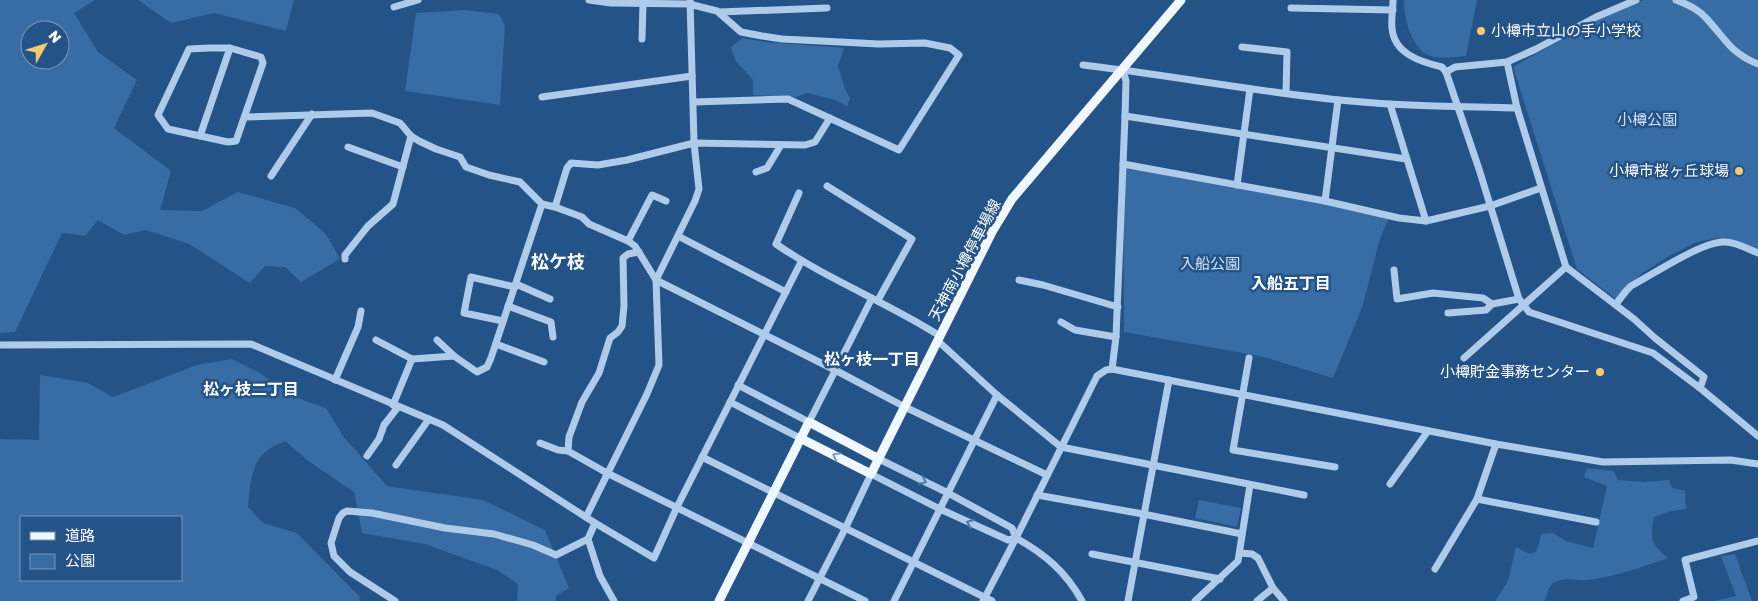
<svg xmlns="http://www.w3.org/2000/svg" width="1758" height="601" font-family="'Golos Text','Noto Sans JP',sans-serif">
<rect width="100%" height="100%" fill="#235387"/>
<g fill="#376da4" fill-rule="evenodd">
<path d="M0 0H95L74 13 98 52 137 80 114 128 171 171 160 210 202 211 238 192 295 208 326 234 340 259 301 282 285 267 265 266 250 283 189 244 146 230 124 235 98 220 85 236 62 233 15 332 0 333ZM30 30H60V60H30Z"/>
<polygon points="138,0 294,0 286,31 214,13 171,23"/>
<path d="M1404 0H1477L1466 56C1455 57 1436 60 1426 54 1411 45 1403 16 1404 0Z"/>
<polygon points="1643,0 1758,0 1758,251 1717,238 1694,243 1666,258 1641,274 1617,300 1577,269 1513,67 1585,26"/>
<polygon points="464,10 499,14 505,26 500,105 405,91 416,13"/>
<polygon points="743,38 765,42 844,48 838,66 845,89 850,98 847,106 835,100 808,93 796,97 753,95 753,80 735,60 731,47"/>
<polygon points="1123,164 1390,215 1380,239 1362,308 1333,378 1260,356 1124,332"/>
<path d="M232 359 260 373 292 396 326 408 343 436 387 486 483 500 545 530 569 588 556 596V601H517L518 584 497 570 425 544 362 533 354 492 307 460 285 441C279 444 269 448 264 453 250 467 250 488 248 507L263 523 297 533 360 597 359 601H0V439L39 440 40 375 88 383 113 397 197 365ZM21 517H181V580H21Z"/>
<path d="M1587 468 1614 471 1618 480 1644 482 1669 480 1672 488 1685 491 1686 509 1672 511 1654 517C1650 540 1650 543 1668 558 1643 567 1614 577 1588 580 1577 581 1564 576 1553 583 1548 588 1547 595 1545 601H1495L1508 581 1516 547 1530 554 1537 551 1541 534 1553 533 1566 541 1593 548 1607 486 1584 477Z"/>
<polygon points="1199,500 1241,508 1237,527 1195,518"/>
<polygon points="1735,554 1752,601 1714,601 1736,596 1721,556"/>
</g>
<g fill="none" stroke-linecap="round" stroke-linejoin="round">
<g stroke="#aecbe9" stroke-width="7">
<polyline points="589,0 611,3 689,4 717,11 741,32 762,36 782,39 879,44 925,43 950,48 959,55 899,150 788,99 694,102"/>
<path d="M1393 0C1393 9 1391 19 1392 28 1394 54 1421 62 1442 67L1446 72 1479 169 1519 299 1529 312 1653 353 1700 388 1758 436"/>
<path d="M1676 0C1687 4 1698 9 1706 18 1725 38 1730 53 1758 64"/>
<polyline points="394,7 418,0"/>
<polyline points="1291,8 1393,10"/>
<polyline points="719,12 827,8"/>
<polyline points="642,39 643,4"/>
<polyline points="1242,47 1287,52 1286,93"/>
<polygon points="209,48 230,48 261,57 263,63 236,141 228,142 168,129 158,115 189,49"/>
<polyline points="1507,62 1517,108 1566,267 1634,319 1655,338 1704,377 1700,388"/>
<path d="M1083 65C1168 75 1253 91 1339 100 1398 106 1458 107 1517 108"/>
<polyline points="1446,72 1455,67 1507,62 1536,49 1596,17 1636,0"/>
<polyline points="542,97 692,76"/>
<polyline points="1390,104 1426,221"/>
<polyline points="1125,116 1406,159"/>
<polyline points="245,117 372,113 400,123 411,136 419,141 436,149 460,157 466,167 489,175 520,182 542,204 555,207 582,217 589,224 628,241 635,246 656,280 835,370 905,407 1047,475"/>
<polyline points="200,136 230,48"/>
<polyline points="348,147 403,167"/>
<polyline points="1123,164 1325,201 1399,218 1426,221 1490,206 1541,188"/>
<polyline points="756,172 767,168 781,145"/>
<polyline points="271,176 312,114"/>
<polyline points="1237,185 1250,89"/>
<polyline points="827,186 912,239 878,300"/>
<path d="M799 193 776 244C828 280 887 302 940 336"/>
<polyline points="1325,201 1338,100"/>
<polyline points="555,207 567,168 571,163 598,165 627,160 694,143 805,145 815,142 830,118"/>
<polyline points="678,236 786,292"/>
<polyline points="628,241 652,195 666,201"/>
<polyline points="639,252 628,254 623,258 624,306 622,326 618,332 610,338 599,373 582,402 569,437 568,451 607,473 865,601"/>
<polyline points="345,259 345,255 368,226 393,204 411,136"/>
<polyline points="1394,270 1397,299 1433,293 1483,298 1492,304 1519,299"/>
<polyline points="1019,280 1043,285 1118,307"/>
<polyline points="516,284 550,299"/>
<path d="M1616 304 1626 291 1631 286C1652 275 1704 240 1725 242 1736 242 1748 249 1758 253"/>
<polyline points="508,306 551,322 553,337"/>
<polyline points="1448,313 1486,310 1492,304"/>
<polyline points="503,321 464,313 471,277 515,287"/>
<polyline points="1061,322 1075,330 1116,337"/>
<polyline points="376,340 412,359 454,356 477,372 487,367 491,358 542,204"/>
<polyline points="437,340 454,356"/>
<polyline points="938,341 997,395 1061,447 1304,495"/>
<polyline points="496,344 544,362"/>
<polyline points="0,345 251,344 443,425 595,523 654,558 677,507 801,262"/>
<polyline points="1249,358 1233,450 1335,467"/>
<polyline points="1464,358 1566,267"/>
<polyline points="1112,369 1116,337 1125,116 1126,81 1123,70"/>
<polyline points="335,380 358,327 361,311"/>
<polyline points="738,385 809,422 872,298"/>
<polyline points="730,402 800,438"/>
<polyline points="393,405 412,359"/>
<polyline points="540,443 558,450 568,451"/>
<polyline points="367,456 379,439 384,425 398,407"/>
<polyline points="702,457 992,601"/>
<polyline points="396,465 429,419"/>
<polyline points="1390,484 1428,431"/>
<polyline points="1037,495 1143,514 1242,534"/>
<polyline points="1477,499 1596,522"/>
<polyline points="586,517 647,394 659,365 656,280 695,201 699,189 694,143 690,0"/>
<polyline points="595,523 588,539 600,576 614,601"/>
<path d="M1016 538C1045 554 1066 572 1082 601"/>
<polyline points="1240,553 1252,554 1258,558 1273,588 1284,601"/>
<polyline points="1092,554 1220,579"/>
<polyline points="1435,569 1477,499 1496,444"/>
<polyline points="395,601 350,572 334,556 331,543 339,518 343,513 347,511 372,513 445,528 494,534 533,545 556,555 588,539"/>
<polyline points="808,601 845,529 871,474 940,509 1008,540 1016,538 1012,528 948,493 879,459"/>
<polyline points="894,601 997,395"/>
<polyline points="983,601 1016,538 1097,376 1106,370 1112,369 1496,444 1603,462 1731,460 1758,464"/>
<polyline points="1128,601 1169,380"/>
<polyline points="1195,601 1238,561 1250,485"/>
<polyline points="1257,601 1273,588"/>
<polyline points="1683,601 1694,597 1685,560 1758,541"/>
</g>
<g stroke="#f1f7fe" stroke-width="9">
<polyline points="800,438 871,474 992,232 1012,199 1181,0"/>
<polyline points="719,601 809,422 879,459"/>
</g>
</g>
<defs><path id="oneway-chevron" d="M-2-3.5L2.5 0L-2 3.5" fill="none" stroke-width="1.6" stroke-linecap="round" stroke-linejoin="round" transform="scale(1.25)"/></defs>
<use stroke="#809dbd" href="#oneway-chevron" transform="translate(836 456) rotate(-153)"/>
<g stroke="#4d77a4">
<use href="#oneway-chevron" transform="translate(923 481) rotate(26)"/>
<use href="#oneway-chevron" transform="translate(970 523) rotate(-155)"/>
</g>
<g fill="#f4c971" stroke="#235387" stroke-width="2">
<circle cx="1481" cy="31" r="5"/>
<circle cx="1739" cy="171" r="5"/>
<circle cx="1600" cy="372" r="5"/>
</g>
<g text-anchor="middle" stroke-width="5" stroke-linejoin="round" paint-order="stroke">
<g font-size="15" fill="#fff" stroke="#235387" text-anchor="end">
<text x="1491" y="36" text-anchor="start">小樽市立山の手小学校</text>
<text x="1729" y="176">小樽市桜ヶ丘球場</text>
<text x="1590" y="377">小樽貯金事務センター</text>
</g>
<g font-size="15" fill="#d2e4f7" stroke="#235387">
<text x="1647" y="125">小樽公園</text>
<text x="1210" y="269">入船公園</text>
</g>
<g font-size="15" fill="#fff" stroke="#235387">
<text transform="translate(965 260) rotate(-62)" y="5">天神南小樽停車場線</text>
</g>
<g font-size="16" font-weight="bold" fill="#fff" stroke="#235387">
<text x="1291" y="289">入船五丁目</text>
<text x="872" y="365">松ヶ枝一丁目</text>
<text x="251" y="395">松ヶ枝二丁目</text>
</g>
<g font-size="18" font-weight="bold" fill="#fff" stroke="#235387">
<text x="558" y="268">松ケ枝</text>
</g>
</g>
<rect x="20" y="516" width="162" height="65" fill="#235387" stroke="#7b98b7"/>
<rect x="30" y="532" width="25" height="8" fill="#f1f7fe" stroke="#7b98b7"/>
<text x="65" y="541" font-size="15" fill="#ffffff">道路</text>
<rect x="30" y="554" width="25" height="15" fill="#376da4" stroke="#7b98b7"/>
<text x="65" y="566" font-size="15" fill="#ffffff">公園</text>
<g transform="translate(45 45) rotate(51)"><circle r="24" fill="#235387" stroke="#7b98b7"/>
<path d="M0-4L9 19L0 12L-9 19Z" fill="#f4c971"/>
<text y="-8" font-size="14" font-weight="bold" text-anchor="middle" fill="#ffffff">N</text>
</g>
</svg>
